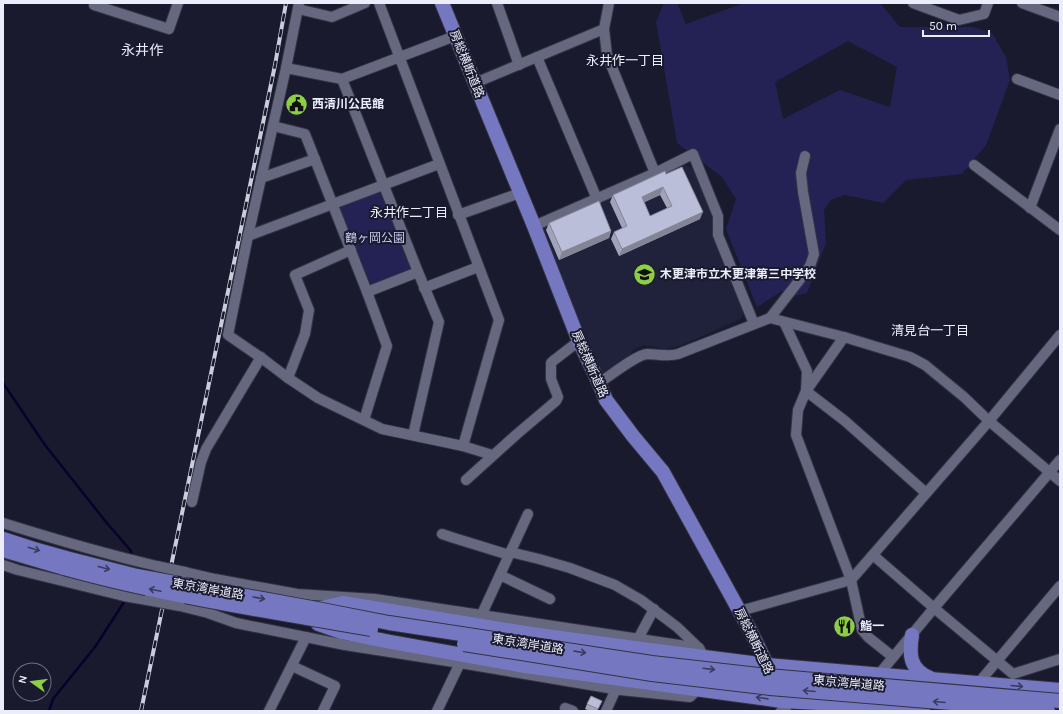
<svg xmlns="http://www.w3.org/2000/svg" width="1063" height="714" font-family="Karla,'Noto Sans JP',sans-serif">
<rect width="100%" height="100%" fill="#191a2d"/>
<polygon fill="#20213a" points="685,165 693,168 713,219 713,234 741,304 743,313 741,319 680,346 665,349 644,345 633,350 628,358 622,363 604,371 599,371 563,282 558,266 542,228"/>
<g fill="#242254" fill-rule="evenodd">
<path d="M664 3H677L686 24 744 3H880L900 27H973L992 33 1006 57 1010 80 986 145 962 174 906 180 883 203 845 195 831 200 824 210 826 243 807 293 794 296 782 291 757 307 726 229 736 199 722 177 677 143 656 22ZM848 41 897 67 890 107 840 90 783 119 775 82Z"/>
<polygon points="383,185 418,272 367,292 333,204"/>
</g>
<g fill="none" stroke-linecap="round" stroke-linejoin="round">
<g stroke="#08012b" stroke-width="2.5">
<polyline points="3,383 45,445 106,522 131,551 131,557"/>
<polyline points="49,711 53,699 95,647 126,599"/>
</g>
<defs>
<g id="minor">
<polyline points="299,3 286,68 248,236 228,335 263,359 288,378 318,398 382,429 463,446 492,455"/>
<polyline points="379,3 499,320 463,446"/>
<polyline points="497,3 519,65"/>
<polyline points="913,3 959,20 984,14 988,3"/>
<polyline points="1022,3 1060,17"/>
<polyline points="94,5 169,29 178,3"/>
<polyline points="298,9 332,17 365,3"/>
<polyline points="537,57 597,199"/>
<polyline points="286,68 342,79 455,36"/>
<polyline points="342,79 418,272 439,322 413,435"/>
<polyline points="1017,79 1060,95"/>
<polyline points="475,83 604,29"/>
<polyline points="273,126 305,134 367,292 387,346 364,420"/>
<polyline points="974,165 1060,230"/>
<polyline points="655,173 693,154 718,216 718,235 754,324"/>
<polyline points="261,178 315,159"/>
<polyline points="1030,208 1060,129"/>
<polyline points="458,215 520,193"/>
<polyline points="534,226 655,173 607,55 604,29 609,3"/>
<polyline points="248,236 439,164"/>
<polyline points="424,288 478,267"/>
<polyline points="367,292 418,272"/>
<polyline points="770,318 844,337 910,357 925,365 964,397 989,421 1060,481"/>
<polyline points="784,322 807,371 806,391 845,421 926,493"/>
<polyline points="844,337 806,391 798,410 796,435 851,580 862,630 868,637 893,657"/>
<polyline points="288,378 305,334 309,310 295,275 351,250"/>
<path d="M599 383C610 376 636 355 647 354 658 354 668 357 678 354L770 318 805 273 810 266 814 254 803 192 801 173 805 156"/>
<polyline points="466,480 517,434 556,401 558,397 551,379 551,363 553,361 579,341"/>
<polyline points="192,502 201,462 206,449 261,357"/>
<path d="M3 523C54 539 105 554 157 566"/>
<polyline points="442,534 454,538 509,555"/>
<polyline points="510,552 539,559 570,568 615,585 627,592 641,600 677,627 699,648"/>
<polyline points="873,555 934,608 1013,674 1060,659"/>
<polyline points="3,565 18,570 124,596 147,600"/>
<polyline points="185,572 215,579 297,594 375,599 699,648 704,657"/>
<polyline points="500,575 550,599"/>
<polyline points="180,606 208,613 236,623 345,645 460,663 620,690 690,697 698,689"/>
<polyline points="740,611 851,580 989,421 1060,335"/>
<polyline points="481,616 528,514"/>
<polyline points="638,639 654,609"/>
<polyline points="292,666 335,686 323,711"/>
<polyline points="875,679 934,608 1060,460"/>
<polyline points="976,686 1060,586"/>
<polyline points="565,708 573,711"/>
<polyline points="269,711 306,637"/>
<polyline points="437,711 460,663"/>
<polyline points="606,711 616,689"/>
<polyline points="781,711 786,708"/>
</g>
<g id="highway">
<polyline points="442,3 534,226 579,341 599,383 606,400 633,436 663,472 751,632 767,665 782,701"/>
<polyline points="3,539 34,549 66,558"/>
<polyline points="3,550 64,568"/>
<polyline points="317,609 343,603 531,634 649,650 767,665 1060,690"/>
<polyline points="318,624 341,632 391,642 525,666 782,701 856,705 923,711"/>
<path d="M912 635C909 654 909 669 930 678"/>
</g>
</defs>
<use href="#minor" stroke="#333343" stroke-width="12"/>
<use href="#highway" stroke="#333343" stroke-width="16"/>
<use href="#minor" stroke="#666880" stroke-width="10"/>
<use href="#highway" stroke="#7578c0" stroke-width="14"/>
<defs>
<polyline id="rail" points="141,711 275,65 286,3"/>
</defs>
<use href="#rail" stroke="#cccddc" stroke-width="4"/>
<use href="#rail" stroke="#191a2d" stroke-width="2.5" stroke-dasharray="8" stroke-linecap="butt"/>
<defs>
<g id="minor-bridge">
<polyline points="157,566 185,572"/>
<polyline points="147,600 180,606"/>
</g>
<g id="highway-bridge">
<polyline points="66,558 137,576 317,609 389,623 652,663 768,676 1060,701"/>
<path d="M64 568C164 596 268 611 371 629"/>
<polyline points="464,644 652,674 770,688 1048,711"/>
</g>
</defs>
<use href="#minor-bridge" stroke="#333343" stroke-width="12" stroke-linecap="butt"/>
<use href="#highway-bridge" stroke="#333343" stroke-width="16" stroke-linecap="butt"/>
<use href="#minor-bridge" stroke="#666880" stroke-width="10"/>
<use href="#highway-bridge" stroke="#7578c0" stroke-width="14"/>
</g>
<g fill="#a1a3ba" fill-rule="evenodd">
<path d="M666 174 700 219 619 256 611 239 614 232 622 228 610 202 613 195ZM660 195 667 208 650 216 644 202Z"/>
<polygon points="549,223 611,231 609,238 559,260 546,230"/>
<polygon points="602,701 597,711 590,711 585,709 587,704"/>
</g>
<g fill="#838597">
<polygon points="663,187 660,195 639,205 642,197"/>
<polygon points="703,212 700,219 619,256 622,249"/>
<polygon points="611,231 609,238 559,260 562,252"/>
</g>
<g fill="#bbbed8" stroke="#838597" fill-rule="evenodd">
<path d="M682 167 703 212 622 249 614 232 627 226 613 195 665 171 666 174ZM663 187 672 206 650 216 642 197Z"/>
<polygon points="599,201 611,231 562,252 549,223"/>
<polygon points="591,696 602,701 598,709 587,704"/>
</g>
<defs><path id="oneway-shaft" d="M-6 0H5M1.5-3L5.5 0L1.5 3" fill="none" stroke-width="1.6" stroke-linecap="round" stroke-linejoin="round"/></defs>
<g stroke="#393b60">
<use href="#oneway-shaft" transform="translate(34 549) rotate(17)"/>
<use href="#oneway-shaft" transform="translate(104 568) rotate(14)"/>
<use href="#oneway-shaft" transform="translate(155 590) rotate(-168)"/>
<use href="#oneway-shaft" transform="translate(259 598) rotate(10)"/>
<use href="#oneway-shaft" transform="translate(580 652) rotate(8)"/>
<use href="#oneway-shaft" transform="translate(709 669) rotate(7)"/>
<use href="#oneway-shaft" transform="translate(1017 686) rotate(5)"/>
<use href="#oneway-shaft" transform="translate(809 691) rotate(-175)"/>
<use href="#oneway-shaft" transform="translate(762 698) rotate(-172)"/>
<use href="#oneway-shaft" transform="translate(939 702) rotate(-175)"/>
</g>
<defs>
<symbol id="civic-disc" viewBox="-11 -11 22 22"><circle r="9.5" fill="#8dce44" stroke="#191a2d"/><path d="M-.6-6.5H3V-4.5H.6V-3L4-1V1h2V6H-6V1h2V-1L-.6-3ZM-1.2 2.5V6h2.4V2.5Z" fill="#111"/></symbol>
<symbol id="school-disc" viewBox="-11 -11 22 22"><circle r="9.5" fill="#8dce44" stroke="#191a2d"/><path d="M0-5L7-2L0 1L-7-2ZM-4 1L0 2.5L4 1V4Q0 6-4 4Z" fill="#111"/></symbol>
<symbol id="restaurant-disc" viewBox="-11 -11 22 22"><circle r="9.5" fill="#8dce44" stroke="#191a2d"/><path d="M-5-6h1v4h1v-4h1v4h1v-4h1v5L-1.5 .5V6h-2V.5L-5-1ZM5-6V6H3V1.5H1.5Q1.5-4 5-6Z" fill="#111"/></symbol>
</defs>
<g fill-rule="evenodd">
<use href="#civic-disc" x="284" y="92" width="25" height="25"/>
<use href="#school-disc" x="632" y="262" width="25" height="25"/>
<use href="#restaurant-disc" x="832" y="614" width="25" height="25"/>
</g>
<g text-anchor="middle" stroke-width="4" stroke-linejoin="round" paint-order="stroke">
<g font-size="12" fill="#ecedfb" stroke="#191a2d">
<text transform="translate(467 64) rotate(68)" y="4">房総横断道路</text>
<text transform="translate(590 364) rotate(66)" y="4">房総横断道路</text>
<text transform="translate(208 589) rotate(10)" y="4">東京湾岸道路</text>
<text transform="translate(754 641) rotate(64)" y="4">房総横断道路</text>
<text transform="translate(528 644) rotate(9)" y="4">東京湾岸道路</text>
<text transform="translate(849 683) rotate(5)" y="4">東京湾岸道路</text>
</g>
<g font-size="12" font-weight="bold" fill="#ecedfb" stroke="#191a2d" text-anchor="start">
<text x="312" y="108">西清川公民館</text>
<text x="660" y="278">木更津市立木更津第三中学校</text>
<text x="860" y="630">鮨一</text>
</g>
<g font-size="12" fill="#c5c8ef" stroke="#191a2d">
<text x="375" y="242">鶴ヶ岡公園</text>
</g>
<g font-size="13" fill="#ecedfb" stroke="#191a2d">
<text x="625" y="65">永井作一丁目</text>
<text x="409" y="217">永井作二丁目</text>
<text x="930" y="335">清見台一丁目</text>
</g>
<g font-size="14" fill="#ecedfb" stroke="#191a2d">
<text x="142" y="55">永井作</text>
</g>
</g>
<rect width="1063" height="714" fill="none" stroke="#ecedfb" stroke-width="8"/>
<g transform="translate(32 682) rotate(284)"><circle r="19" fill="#191a2d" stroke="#6d6e7f"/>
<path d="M0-3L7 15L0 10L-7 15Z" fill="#8dce44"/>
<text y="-6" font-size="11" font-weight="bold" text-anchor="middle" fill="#ecedfb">N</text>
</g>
<path d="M923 30v6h66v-6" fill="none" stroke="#ecedfb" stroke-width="2"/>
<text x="929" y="30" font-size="12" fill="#ecedfb" stroke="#191a2d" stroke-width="3" paint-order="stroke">50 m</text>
</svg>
